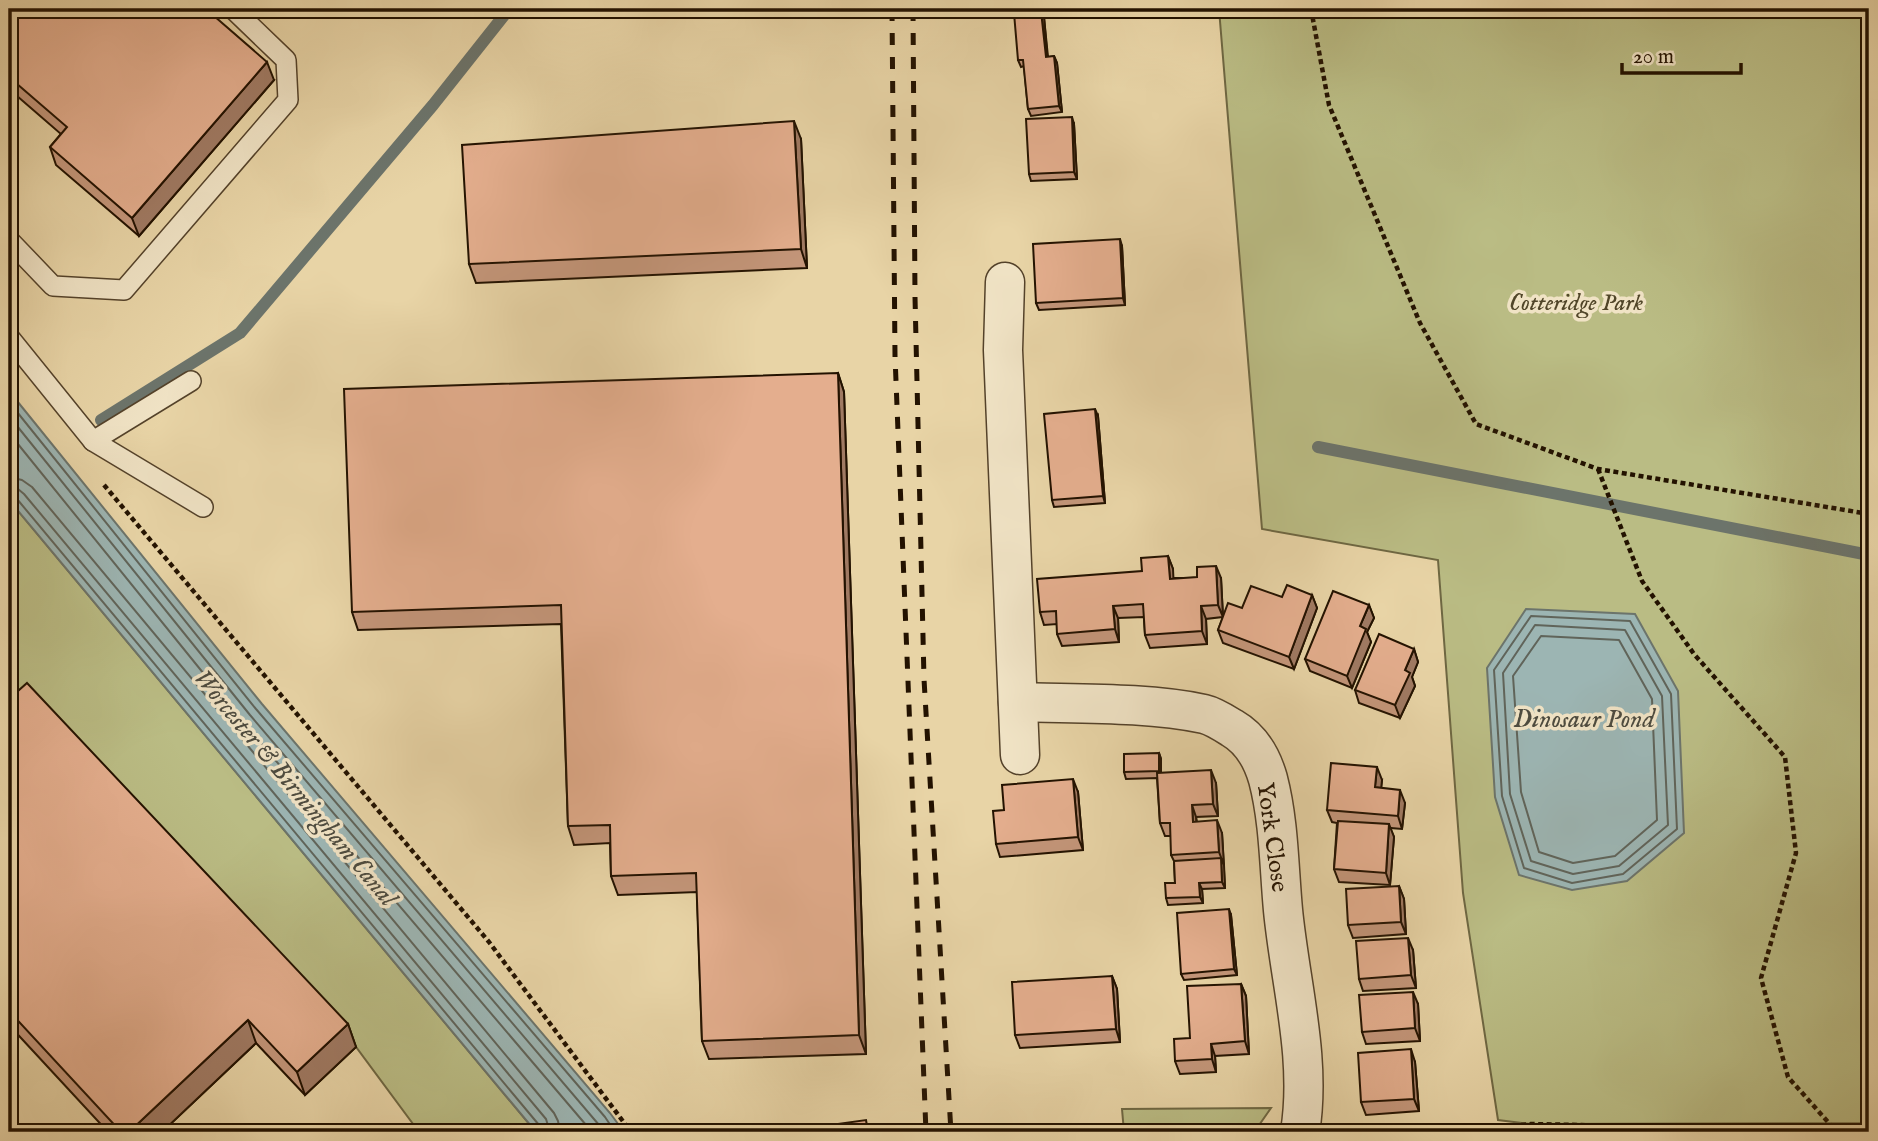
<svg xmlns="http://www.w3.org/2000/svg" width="1878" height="1141" font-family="'IM FELL English',serif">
<rect width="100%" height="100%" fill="#e8d4a6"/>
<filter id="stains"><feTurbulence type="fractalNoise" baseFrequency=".00286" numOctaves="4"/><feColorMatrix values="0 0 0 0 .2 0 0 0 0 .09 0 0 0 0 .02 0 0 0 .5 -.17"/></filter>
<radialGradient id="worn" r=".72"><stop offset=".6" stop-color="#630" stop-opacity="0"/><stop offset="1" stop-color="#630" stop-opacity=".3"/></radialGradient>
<g fill="#babc84" stroke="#6e6742" stroke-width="2">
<polygon points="1219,9 1869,9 1869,1123 1531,1124 1498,1120 1463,893 1438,560 1262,529"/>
<polygon points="9,500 536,1132 419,1132 356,1047 35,706 9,698"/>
<polygon points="1271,1108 1257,1128 1217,1132 1124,1132 1122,1109"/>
</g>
<g fill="#9cb5b3" stroke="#6c746b" stroke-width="2">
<polygon points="9,391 262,704 610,1113 624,1132 536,1132 9,500"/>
<polygon points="1526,609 1635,614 1678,691 1684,833 1627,881 1572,890 1519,875 1495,797 1487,668"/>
</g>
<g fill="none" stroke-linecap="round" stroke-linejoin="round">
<g stroke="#60645a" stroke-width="2">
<polyline points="9,402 256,709 605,1117 615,1132"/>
<polyline points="9,416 250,715 605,1132"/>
<polyline points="9,433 242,721 592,1132"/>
<polyline points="9,477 22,480 32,487 554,1113 558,1121 560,1132"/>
<polyline points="9,488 18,489 24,494 546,1119 550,1132"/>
<polyline points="9,496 17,499 539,1125 541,1132"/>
<polygon points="1531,616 1630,621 1671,694 1677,829 1623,874 1572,883 1524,868 1502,796 1494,670"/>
<polygon points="1535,625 1625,630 1662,696 1668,825 1619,866 1573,874 1531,861 1510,794 1503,673"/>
<polygon points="1541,636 1619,640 1652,699 1657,820 1615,856 1573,863 1539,852 1521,792 1513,676"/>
</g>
<g stroke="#6c746b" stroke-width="12">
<polyline points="101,420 240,333 433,105 509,9"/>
<polyline points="1318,447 1869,555"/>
</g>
<defs>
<g id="lane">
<polyline points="9,240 53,286 124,290 288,100 286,60 233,9"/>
<polyline points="9,337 93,441 191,381"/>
<polyline points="93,441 203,507"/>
</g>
<g id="street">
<polyline points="1005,282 1003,350 1020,755"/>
<path d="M1018 702C1076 704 1148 702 1204 714 1213 716 1224 723 1232 728 1251 739 1262 758 1268 779 1279 821 1279 867 1283 910 1290 983 1312 1059 1300 1132"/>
</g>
</defs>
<use href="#lane" stroke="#54422a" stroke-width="22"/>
<use href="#street" stroke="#54422a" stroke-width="41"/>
<g stroke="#231200" stroke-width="4.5" stroke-dasharray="5 3.5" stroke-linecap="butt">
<polyline points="1311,9 1329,105 1420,323 1476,424 1598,469 1869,514"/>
<polyline points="1864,9 1869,11"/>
<polyline points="1598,469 1642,581 1694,654 1785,757 1796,853 1761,978 1788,1077 1836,1131"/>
<polyline points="104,485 489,942 631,1132"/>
<polyline points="1445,1132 1531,1124 1869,1131"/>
</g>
<use href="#lane" stroke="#f0e3c5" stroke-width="19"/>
<use href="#street" stroke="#f0e3c5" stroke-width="38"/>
<g stroke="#231200" stroke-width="5" stroke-dasharray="12 12" stroke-linecap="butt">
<polyline points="892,9 895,356 926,1132"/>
<polyline points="913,9 915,297 924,679 951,1132"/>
</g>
</g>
<g fill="#c4967a" stroke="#231200" stroke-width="2">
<polygon points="9,9 274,80 139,236 56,165 50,147 61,134 9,89"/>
<polygon points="1044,17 1048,57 1054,56 1057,63 1062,112 1031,116 1028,109 1024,66 1021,67 1018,60"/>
<polygon points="1074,124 1077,179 1031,181 1029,174"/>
<polygon points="801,139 807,268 476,283 469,264"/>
<polygon points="1122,246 1125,305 1039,310 1036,303"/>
<polygon points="838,373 844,392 866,1054 709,1059 702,1041 697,892 618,895 611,876 610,843 574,845 568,826 561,624 358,630 352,612"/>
<polygon points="1098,416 1105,503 1054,507 1052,500"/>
<polygon points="1168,556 1173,569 1173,578 1221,578 1223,617 1242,608 1282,597 1312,595 1317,608 1294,669 1223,643 1218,630 1223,617 1206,619 1207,644 1150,648 1145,635 1144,617 1118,618 1119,642 1062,646 1057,634 1057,624 1044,625 1040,612 1142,571"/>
<polygon points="1369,605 1374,618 1367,632 1371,642 1352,688 1310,671 1305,659"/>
<polygon points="1414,649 1418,662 1412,677 1415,686 1400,718 1359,703 1355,690"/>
<polygon points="9,699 348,1024 356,1047 305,1095 256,1043 162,1132 108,1132 9,1025"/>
<polygon points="1159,753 1161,759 1161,773 1216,783 1218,816 1196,817 1197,822 1222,833 1225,888 1202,889 1203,903 1168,905 1166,898 1175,883 1174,861 1171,855 1171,836 1165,836 1160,823 1157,778 1126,779 1124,772"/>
<polygon points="1382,780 1381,788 1405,803 1402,829 1390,828 1394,837 1390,885 1339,882 1334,869 1337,823 1332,822 1327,810"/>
<polygon points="1078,792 1083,850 1000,857 996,844"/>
<polygon points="1399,886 1404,899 1406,934 1353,938 1348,925"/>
<polygon points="1231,915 1237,975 1184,980 1181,974"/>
<polygon points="1413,950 1416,988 1363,991 1359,979"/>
<polygon points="1112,976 1117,989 1120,1042 1020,1048 1015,1035"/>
<polygon points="1241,984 1246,996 1249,1054 1215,1056 1216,1072 1180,1074 1175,1061 1190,1038"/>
<polygon points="1418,1004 1420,1041 1366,1044 1362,1032"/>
<polygon points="1415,1062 1419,1111 1366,1115 1361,1102"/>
</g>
<g fill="#a07a63" stroke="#231200" stroke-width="2">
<polygon points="1041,11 1044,17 1048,64 1046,57"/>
<polygon points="1054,56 1057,63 1062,112 1059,106"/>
<polygon points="267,62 274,80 139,236 132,218"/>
<polygon points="1072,117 1074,124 1077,179 1074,172"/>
<polygon points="794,121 801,139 807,268 801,249"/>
<polygon points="1120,239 1122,246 1125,305 1123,298"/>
<polygon points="838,373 844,392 866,1054 859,1035"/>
<polygon points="1095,409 1098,416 1105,503 1103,496"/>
<polygon points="1168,556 1173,569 1174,591 1170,579"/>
<polygon points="1216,566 1221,578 1223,617 1218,605"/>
<polygon points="1312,595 1317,608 1294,669 1289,657"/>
<polygon points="1369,605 1374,618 1367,632 1371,642 1352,688 1347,676 1360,626"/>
<polygon points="1113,606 1118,618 1119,642 1115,629"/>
<polygon points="1201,606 1206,619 1207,644 1202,631"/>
<polygon points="1414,649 1418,662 1412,677 1415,686 1400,718 1395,705 1405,670"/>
<polygon points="1159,753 1161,759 1161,778 1159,771"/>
<polygon points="1377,767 1382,780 1380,800 1375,787"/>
<polygon points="1211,770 1216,783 1218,816 1213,804"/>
<polygon points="1073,779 1078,792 1083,850 1078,837"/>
<polygon points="1400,790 1405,803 1402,829 1398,816"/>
<polygon points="1192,805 1196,817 1197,834 1193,822"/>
<polygon points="1217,820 1222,833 1224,865 1219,852"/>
<polygon points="1389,824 1394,837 1390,885 1386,873"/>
<polygon points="1221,858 1224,865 1225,888 1222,882"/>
<polygon points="1199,883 1202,889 1203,903 1200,897"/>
<polygon points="1399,886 1404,899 1406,934 1401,922"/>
<polygon points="1229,909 1231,915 1237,975 1234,969"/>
<polygon points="1408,938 1413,950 1416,988 1411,975"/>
<polygon points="1112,976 1117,989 1120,1042 1116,1029"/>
<polygon points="1241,984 1246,996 1249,1054 1245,1041"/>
<polygon points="1413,992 1418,1004 1420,1041 1415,1028"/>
<polygon points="248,1020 256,1043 162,1132 129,1132"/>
<polygon points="348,1024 356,1047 305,1095 297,1072"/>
<polygon points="1211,1044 1215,1056 1216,1072 1212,1059"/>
<polygon points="1411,1049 1415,1062 1419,1111 1414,1099"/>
</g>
<g fill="#e4ae8e" stroke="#231200" stroke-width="2">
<polygon points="9,9 206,9 267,62 132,218 50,147 67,127 9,77"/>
<polygon points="1041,11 1046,57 1054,56 1059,106 1028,109 1023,60 1018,60 1014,13"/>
<polygon points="1072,117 1074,172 1029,174 1026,119"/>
<polygon points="794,121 801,249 469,264 462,145"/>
<polygon points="1120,239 1123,298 1036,303 1033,244"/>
<polygon points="838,373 859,1035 702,1041 696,873 611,876 610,825 568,826 561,605 352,612 344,389"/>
<polygon points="1095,409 1103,496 1052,500 1044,414"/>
<polygon points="1168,556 1170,579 1197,577 1197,567 1216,566 1218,605 1201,606 1202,631 1145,635 1143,604 1113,606 1115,629 1057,634 1056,611 1040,612 1037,579 1142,571 1141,558"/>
<polygon points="1287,585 1312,595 1289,657 1218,630 1228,603 1242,608 1251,586 1282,597"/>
<polygon points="1333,591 1369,605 1360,626 1366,629 1347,676 1305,659"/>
<polygon points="1379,634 1414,649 1405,670 1410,673 1395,705 1355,690"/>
<polygon points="27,683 348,1024 297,1072 248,1020 129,1132 121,1132 9,1011 9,699"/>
<polygon points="1159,753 1159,771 1124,772 1124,754"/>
<polygon points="1331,763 1377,767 1375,787 1400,790 1398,816 1327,810"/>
<polygon points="1211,770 1213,804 1192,805 1193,822 1217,820 1219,852 1171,855 1170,823 1160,823 1157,773"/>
<polygon points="1073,779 1078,837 996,844 993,811 1004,810 1002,785"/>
<polygon points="1338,821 1389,824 1386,873 1334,869"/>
<polygon points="1221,858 1222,882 1199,883 1200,897 1166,898 1165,883 1175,883 1174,861"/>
<polygon points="1399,886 1401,922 1348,925 1346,889"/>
<polygon points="1229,909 1234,969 1181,974 1177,913"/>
<polygon points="1408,938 1411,975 1359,979 1356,941"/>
<polygon points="1112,976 1116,1029 1015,1035 1012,982"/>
<polygon points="1241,984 1245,1041 1211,1044 1212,1059 1175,1061 1174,1039 1190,1038 1187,986"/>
<polygon points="1413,992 1415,1028 1362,1032 1359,995"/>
<polygon points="1411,1049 1414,1099 1361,1102 1358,1053"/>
<polygon points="866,1120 868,1132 780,1132"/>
</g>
<g text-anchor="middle" stroke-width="7" stroke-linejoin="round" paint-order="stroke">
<g font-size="24" font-style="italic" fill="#504528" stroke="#f0e3c5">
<text x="1576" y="310">Cotteridge Park</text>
</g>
<g font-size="24" fill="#231200" stroke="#f0e3c5">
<text transform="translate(1273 837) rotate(82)" y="8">York Close</text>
</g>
<g font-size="26" font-style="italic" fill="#4d4b3f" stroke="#f0e3c5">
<text x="1584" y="727">Dinosaur Pond</text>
<text transform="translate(296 787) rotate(50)" y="9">Worcester &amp; Birmingham Canal</text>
</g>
</g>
<rect width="1878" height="1141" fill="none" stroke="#e8d4a6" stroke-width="35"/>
<rect x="10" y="10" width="1857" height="1120" fill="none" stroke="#231200" stroke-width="3.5"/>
<rect x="18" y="18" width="1843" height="1106" fill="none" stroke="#231200" stroke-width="2"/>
<path d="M1622 63v10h119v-10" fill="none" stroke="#231200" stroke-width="3.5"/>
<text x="1633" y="63" font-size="21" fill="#231200" stroke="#f0e3c5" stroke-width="5" paint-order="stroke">20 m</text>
<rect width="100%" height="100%" filter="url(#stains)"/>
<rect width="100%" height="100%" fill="url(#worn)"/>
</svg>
